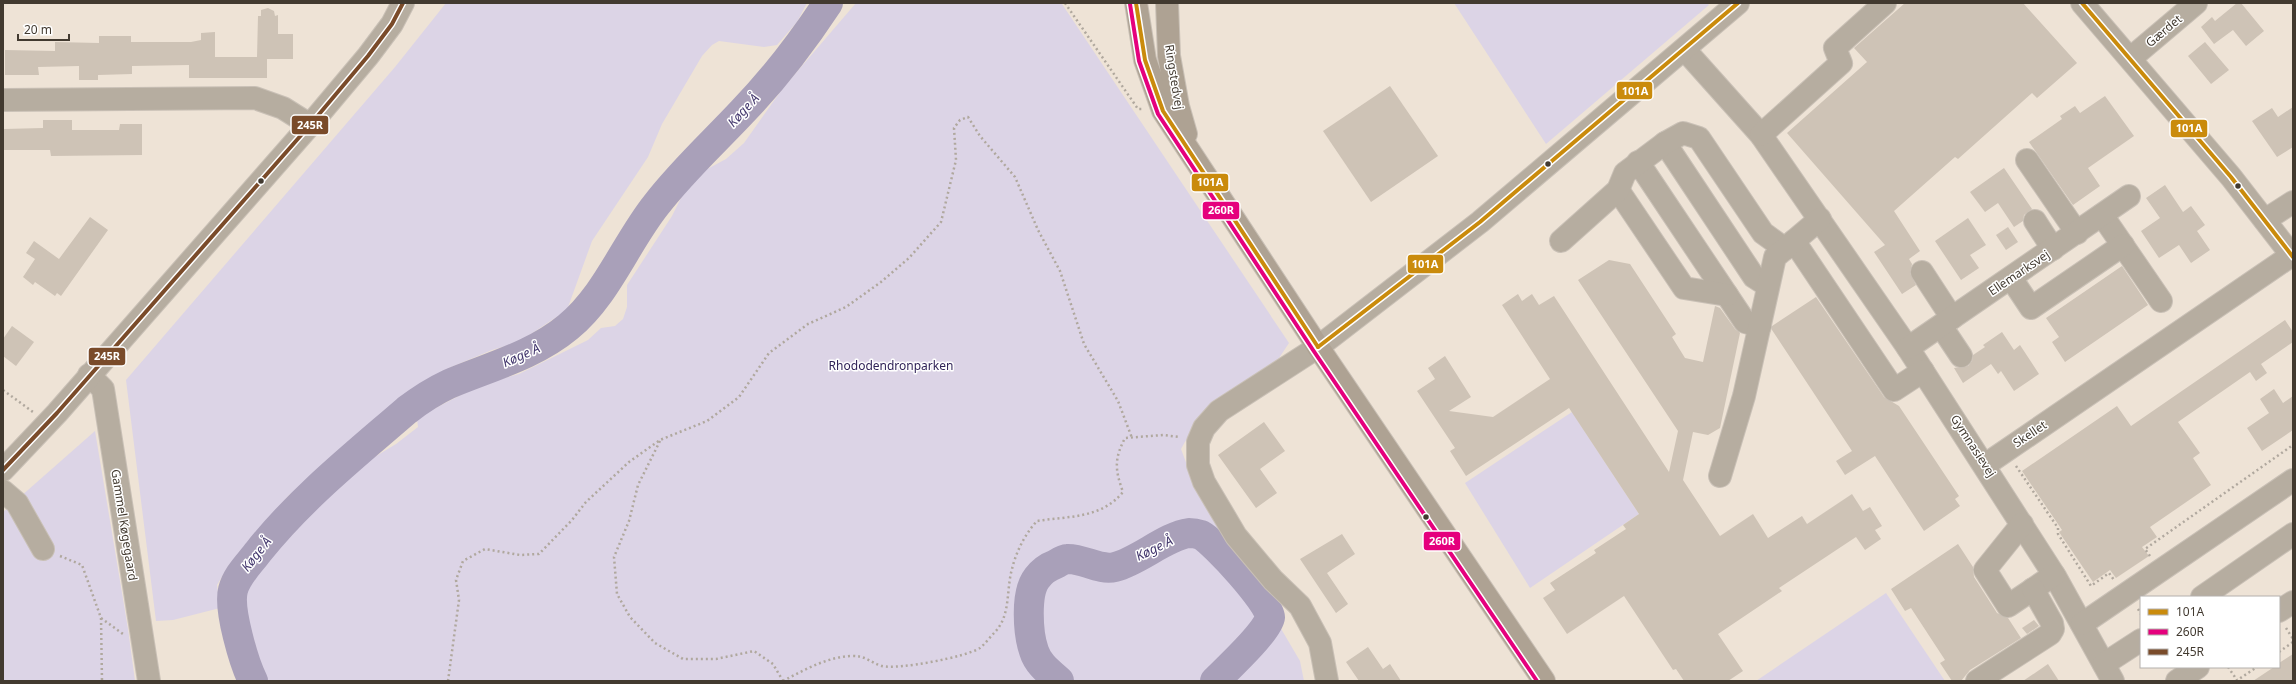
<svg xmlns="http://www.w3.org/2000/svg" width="2296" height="684" font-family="'Noto Sans',sans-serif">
<rect width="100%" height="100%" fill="#eee3d6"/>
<g fill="#dcd4e6">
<polygon points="446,3 807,3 797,22 777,45 764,47 719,41 712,45 702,56 662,124 648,157 592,241 567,310 519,342 492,350 449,368 396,403 348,445 305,486 290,494 269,518 251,546 229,565 217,585 220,608 173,620 156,621 126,380 395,67"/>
<path d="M856 3 1062 4 1289 343 1279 358 1210 405 1200 415 1181 449 1190 473 1202 494 1300 661 1304 681H266C257 669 253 656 254 642L251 639 243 610 242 596 246 584 259 564 274 553 307 511 327 496 355 469 396 444 418 427 417 419 424 414 482 384 519 374 588 340 601 328 615 326 623 319 627 307V285L672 216 685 190 698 174 726 159 744 143 783 88Z"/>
<polygon points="1454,3 1707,3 1709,5 1546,144"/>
<polygon points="1572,412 1639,514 1530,588 1465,483"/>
<polygon points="95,431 128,629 135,681 3,681 3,512"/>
<polygon points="1886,593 1945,681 1756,681"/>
</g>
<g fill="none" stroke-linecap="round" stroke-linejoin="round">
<g stroke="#a9a0b9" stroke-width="30">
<path d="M253 681C244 663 228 609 233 590 237 575 249 564 258 552 301 498 355 455 407 410 420 400 434 391 449 384 489 367 533 356 568 327 607 295 625 244 656 205 682 171 713 143 742 112 774 79 803 41 828 3"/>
<path d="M1059 681C1049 672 1038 664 1034 651 1028 634 1025 593 1037 578 1042 571 1048 567 1056 564 1059 562 1064 559 1067 559 1083 558 1099 571 1115 567 1139 561 1166 536 1189 533 1192 533 1198 534 1201 535 1214 542 1270 603 1270 617 1269 630 1226 670 1215 681"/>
</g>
</g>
<g fill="#cec3b6">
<polygon points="1905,3 2023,3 2077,63 2037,98 2032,93 1958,159 1955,157 1894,211 1920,251 1909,259 1912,264 1910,273 1916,285 1902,294 1874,252 1885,245 1787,133 1867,62 1854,48"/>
<polygon points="2237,3 2241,3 2264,31 2246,46 2233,30 2214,44 2201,27 2212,17 2215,21"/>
<polygon points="268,8 274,11 275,16 278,15 278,34 293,34 293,59 267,59 267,78 189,78 189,65 132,66 132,74 98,75 98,80 79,80 79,66 38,67 39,75 5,75 5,50 55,51 55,42 99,43 99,36 131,36 131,42 191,42 201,40 201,33 215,32 215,57 257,57 258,16 261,16 261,10"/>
<polygon points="2205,42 2229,70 2211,84 2188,56"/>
<polygon points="1390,86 1438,156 1371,202 1323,131"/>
<polygon points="2105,96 2134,136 2088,168 2100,186 2073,205 2029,142 2062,119 2060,116 2075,106 2080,113"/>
<polygon points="2293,107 2293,147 2277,157 2252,121 2272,108 2278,117"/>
<polygon points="43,120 72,120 72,130 119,130 120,124 142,124 142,155 51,156 50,150 4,150 4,129 43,128"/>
<polygon points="2004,168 2032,209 2024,215 2023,221 2014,227 1998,203 1985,212 1970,192"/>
<polygon points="2165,185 2183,212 2191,206 2205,225 2197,231 2210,250 2191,263 2179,245 2159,258 2141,231 2160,218 2146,198"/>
<polygon points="90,217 108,230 61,296 57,293 55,296 35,282 33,285 23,277 35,259 26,253 34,241 59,259"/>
<polygon points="1968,218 1986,245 1970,255 1979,268 1961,280 1935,241"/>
<polygon points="2008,227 2018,242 2006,250 1996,235"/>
<polygon points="1609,260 1630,264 1676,334 1672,337 1685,358 1703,362 1715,306 1720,308 1735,329 1740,333 1720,428 1708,435 1693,432 1683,480 1720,536 1753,514 1768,538 1802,516 1807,524 1852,494 1863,511 1870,507 1882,526 1875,530 1881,539 1865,550 1856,537 1779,588 1782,591 1718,634 1743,671 1728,681 1684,681 1676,669 1673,670 1624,596 1567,634 1543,598 1555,590 1550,583 1596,553 1594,550 1626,529 1623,525 1639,514 1569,408 1466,476 1450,451 1455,448 1417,391 1435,379 1428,368 1445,356 1471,397 1449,411 1493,417 1550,379 1502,305 1518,294 1522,301 1532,294 1539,305 1554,296 1669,472 1678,431 1578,280"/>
<polygon points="2122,266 2148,305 2065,362 2052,342 2059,337 2046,318"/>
<polygon points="1816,297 1884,397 1899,406 1959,496 1955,499 1960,506 1924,531 1875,456 1845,475 1836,461 1852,451 1772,330 1772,326"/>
<polygon points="2285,320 2293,332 2293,342 2261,364 2267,373 2256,381 2250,372 2178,422 2200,453 2193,458 2211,485 2150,527 2157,537 2142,547 2149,556 2116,578 2110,570 2093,582 2059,532 2062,530 2022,471 2117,406 2131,426"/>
<polygon points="12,326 34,342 16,366 3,356 3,339"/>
<polygon points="2002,332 2014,350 2020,345 2039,374 2014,391 2001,371 1998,374 1991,364 1963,383 1954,368 1968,366 1972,361 1973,355 1985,347 1983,345"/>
<polygon points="2274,389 2283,403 2293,396 2293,430 2262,451 2247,428 2269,413 2260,399"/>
<polygon points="1264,422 1285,451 1260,469 1277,493 1256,508 1218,455"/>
<polygon points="1342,534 1355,554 1327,573 1348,604 1336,613 1300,559"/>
<polygon points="1958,544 1973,567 1974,577 1997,613 2008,618 2021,638 1970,670 1961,681 1952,681 1940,663 1945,660 1911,608 1905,611 1891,589"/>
<polygon points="2034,620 2039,626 2027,634 2022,628"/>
<polygon points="1368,647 1383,669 1390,664 1401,681 1359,681 1346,662"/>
<polygon points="2293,654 2293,681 2253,681 2274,667 2279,667 2279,663"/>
<polygon points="2048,664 2059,681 2023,681"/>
</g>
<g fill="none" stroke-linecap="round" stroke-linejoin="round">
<defs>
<g id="minor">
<polyline points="2082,3 2231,177 2293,257"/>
<polyline points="1685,50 1761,135 1908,348 2056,578 2113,681"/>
<polyline points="2131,58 2196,3"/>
<polyline points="3,100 255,98 283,108 310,125"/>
<polyline points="1761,135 1841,63 1835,48 1885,3"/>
<polyline points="1665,143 1754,277 1768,286"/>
<polyline points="2027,160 2077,233"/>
<polyline points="1638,162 1745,322 1760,326"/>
<polyline points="1618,190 1684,288 1727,295"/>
<polyline points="2102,215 2161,301"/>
<polyline points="2265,220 2293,202"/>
<polyline points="2035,221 2053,249"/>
<polyline points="1561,241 1618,190 1625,173 1665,143 1683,133 1699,138 1763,233 1785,249"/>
<polyline points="1794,241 1894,390 1923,371"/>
<polyline points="1922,272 1952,318"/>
<polyline points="2011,278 2031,308 2123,245"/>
<polyline points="1941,326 1961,356"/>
<polyline points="1908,348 2129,196"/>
<polyline points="89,375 103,389 149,681"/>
<polyline points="1985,465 2292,255"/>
<polyline points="3,470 57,413 310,125 368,56 392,24 403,3"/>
<polyline points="1720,476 1744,396 1775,257 1820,219"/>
<polyline points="3,491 17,503 43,549"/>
<polyline points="2022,524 1985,570 2008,606 2054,575"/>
<polyline points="2202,597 2293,534"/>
<polyline points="2279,611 2293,602"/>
<polyline points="2082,624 2293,480"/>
<polyline points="2104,664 2141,640"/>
<polyline points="1327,681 1320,643 1300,606 1273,580 1236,536 1204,482 1198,465 1198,442 1204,428 1219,411 1318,347 1480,222 1738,3"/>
<polyline points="1977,681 2050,634 2053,629 2052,623 2033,589"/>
<polyline points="2177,681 2198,667"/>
</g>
<g id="major">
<polyline points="1136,3 1145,60 1163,111 1318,347 1544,681"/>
<polyline points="1167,3 1169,56 1178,106 1186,134"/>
</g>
</defs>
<use href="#minor" stroke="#c9c0b6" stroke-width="24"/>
<use href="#major" stroke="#c9c0b6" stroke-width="24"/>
<g stroke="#b0a89e" stroke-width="2.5" stroke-dasharray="2 3" stroke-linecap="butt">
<polyline points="1065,3 1138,109 1143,109"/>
<polyline points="3,390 33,412"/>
<polyline points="660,441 638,485 629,521 614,557 617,594 630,617 655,643 683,659 716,659 754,651 773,664 783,681"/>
<polyline points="2016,466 2058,528 2058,534 2091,586 2109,573 2114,580"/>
<polyline points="60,556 82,565 101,618 102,681"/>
<polyline points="2150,556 2145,549 2293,445"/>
<polyline points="2138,609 2141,614"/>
<polyline points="101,618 123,634"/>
<polyline points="2286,628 2293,639"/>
<polyline points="2279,652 2293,642"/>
<polyline points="2228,667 2237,680"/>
<polyline points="448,681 459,600 456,580 463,561 485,549 520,555 539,554 572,520 586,502 629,462 660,440 707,421 739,397 769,353 808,324 846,307 881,282 909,258 941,222 956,160 954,128 960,120 968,117 980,136 1015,177 1038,230 1060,271 1084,344 1118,401 1132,438"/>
<path d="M783 681C804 670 827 657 851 656 865 655 871 663 882 666 898 670 966 657 980 648 985 644 990 637 995 632 1011 615 1006 590 1012 569 1016 552 1025 534 1037 521 1068 516 1101 519 1123 492 1115 470 1114 459 1125 438L1163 435 1180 437"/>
<polyline points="2236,681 2257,667"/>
</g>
<use href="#minor" stroke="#b6ada0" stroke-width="22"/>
<use href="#major" stroke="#aea293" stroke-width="22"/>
<defs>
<g id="bus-1">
<polyline points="1136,3 1145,60 1163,111 1318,347"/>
<polyline points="2082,3 2231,177 2293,257"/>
<polyline points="1318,347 1480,222 1738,3"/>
</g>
<polyline id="bus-2" points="1130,4 1139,61 1158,114 1313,350 1537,681"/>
<polyline id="bus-3" points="3,470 57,413 310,125 368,56 392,24 403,3"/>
</defs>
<use href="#bus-1" stroke="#fff" stroke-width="7"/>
<use href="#bus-2" stroke="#fff" stroke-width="7"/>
<use href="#bus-3" stroke="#fff" stroke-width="7"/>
<use href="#bus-1" stroke="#ca8b0c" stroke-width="4"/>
<use href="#bus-2" stroke="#e5007d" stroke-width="4"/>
<use href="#bus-3" stroke="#7a4b2a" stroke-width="4"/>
</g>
<g fill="#423a30" stroke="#fff" stroke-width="1.5">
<circle cx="1548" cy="164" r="3.5"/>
<circle cx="261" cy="181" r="3.5"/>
<circle cx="2238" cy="186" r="3.5"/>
<circle cx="1426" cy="517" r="3.5"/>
</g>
<g text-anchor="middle" stroke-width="3" stroke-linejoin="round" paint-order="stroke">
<g font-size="12" fill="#423a30" stroke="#fff">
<text transform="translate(2164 31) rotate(-40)" y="4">Gærdet</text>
<text transform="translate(1174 77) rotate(81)" y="4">Ringstedvej</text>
<text transform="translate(2019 273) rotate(-34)" y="4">Ellemarksvej</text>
<text transform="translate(2030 434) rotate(-34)" y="4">Skellet</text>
<text transform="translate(1973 446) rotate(57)" y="4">Gymnasievej</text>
<text transform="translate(124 525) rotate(81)" y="4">Gammel Køgegaard</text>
</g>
<g font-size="12" fill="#302257" stroke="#fff">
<text x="891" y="370">Rhododendronparken</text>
</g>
<g font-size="13" font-style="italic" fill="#43376d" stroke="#fff">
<text transform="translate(743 110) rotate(-48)" y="5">Køge Å</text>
<text transform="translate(521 355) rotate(-24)" y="5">Køge Å</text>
<text transform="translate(1154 548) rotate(-26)" y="5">Køge Å</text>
<text transform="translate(256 554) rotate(-52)" y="5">Køge Å</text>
</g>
</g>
<g stroke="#fff" stroke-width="1.5">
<rect x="1616" y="81" width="37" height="19" rx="4" fill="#ca8b0c"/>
<rect x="291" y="115" width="38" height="20" rx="4" fill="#7a4b2a"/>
<rect x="2170" y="119" width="38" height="19" rx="4" fill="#ca8b0c"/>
<rect x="1191" y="173" width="38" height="19" rx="4" fill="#ca8b0c"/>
<rect x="1202" y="201" width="38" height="19" rx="4" fill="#e5007d"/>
<rect x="1407" y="254" width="37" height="20" rx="4" fill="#ca8b0c"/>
<rect x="88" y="347" width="38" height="19" rx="4" fill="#7a4b2a"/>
<rect x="1423" y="531" width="38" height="20" rx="4" fill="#e5007d"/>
</g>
<g font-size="11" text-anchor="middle" font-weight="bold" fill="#fff">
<text x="1635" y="95">101A</text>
<text x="310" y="129">245R</text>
<text x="2189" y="132">101A</text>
<text x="1210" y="186">101A</text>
<text x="1221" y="214">260R</text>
<text x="1425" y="268">101A</text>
<text x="107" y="360">245R</text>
<text x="1442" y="545">260R</text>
</g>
<rect width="2296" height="684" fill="none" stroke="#423a30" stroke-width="8"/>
<rect x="2140" y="596" width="140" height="72" fill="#ffffff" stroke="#b3b0ac"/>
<rect x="2148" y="609" width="20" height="6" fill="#ca8b0c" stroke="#b3b0ac"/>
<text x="2176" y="616" font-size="12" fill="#423a30">101A</text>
<rect x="2148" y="629" width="20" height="6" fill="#e5007d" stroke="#b3b0ac"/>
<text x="2176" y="636" font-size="12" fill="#423a30">260R</text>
<rect x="2148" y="649" width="20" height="6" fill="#7a4b2a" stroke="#b3b0ac"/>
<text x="2176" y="656" font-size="12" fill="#423a30">245R</text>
<path d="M18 34v6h51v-6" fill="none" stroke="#423a30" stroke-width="2"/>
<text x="24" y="34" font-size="12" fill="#423a30" stroke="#ffffff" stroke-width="3" paint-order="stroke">20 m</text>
</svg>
